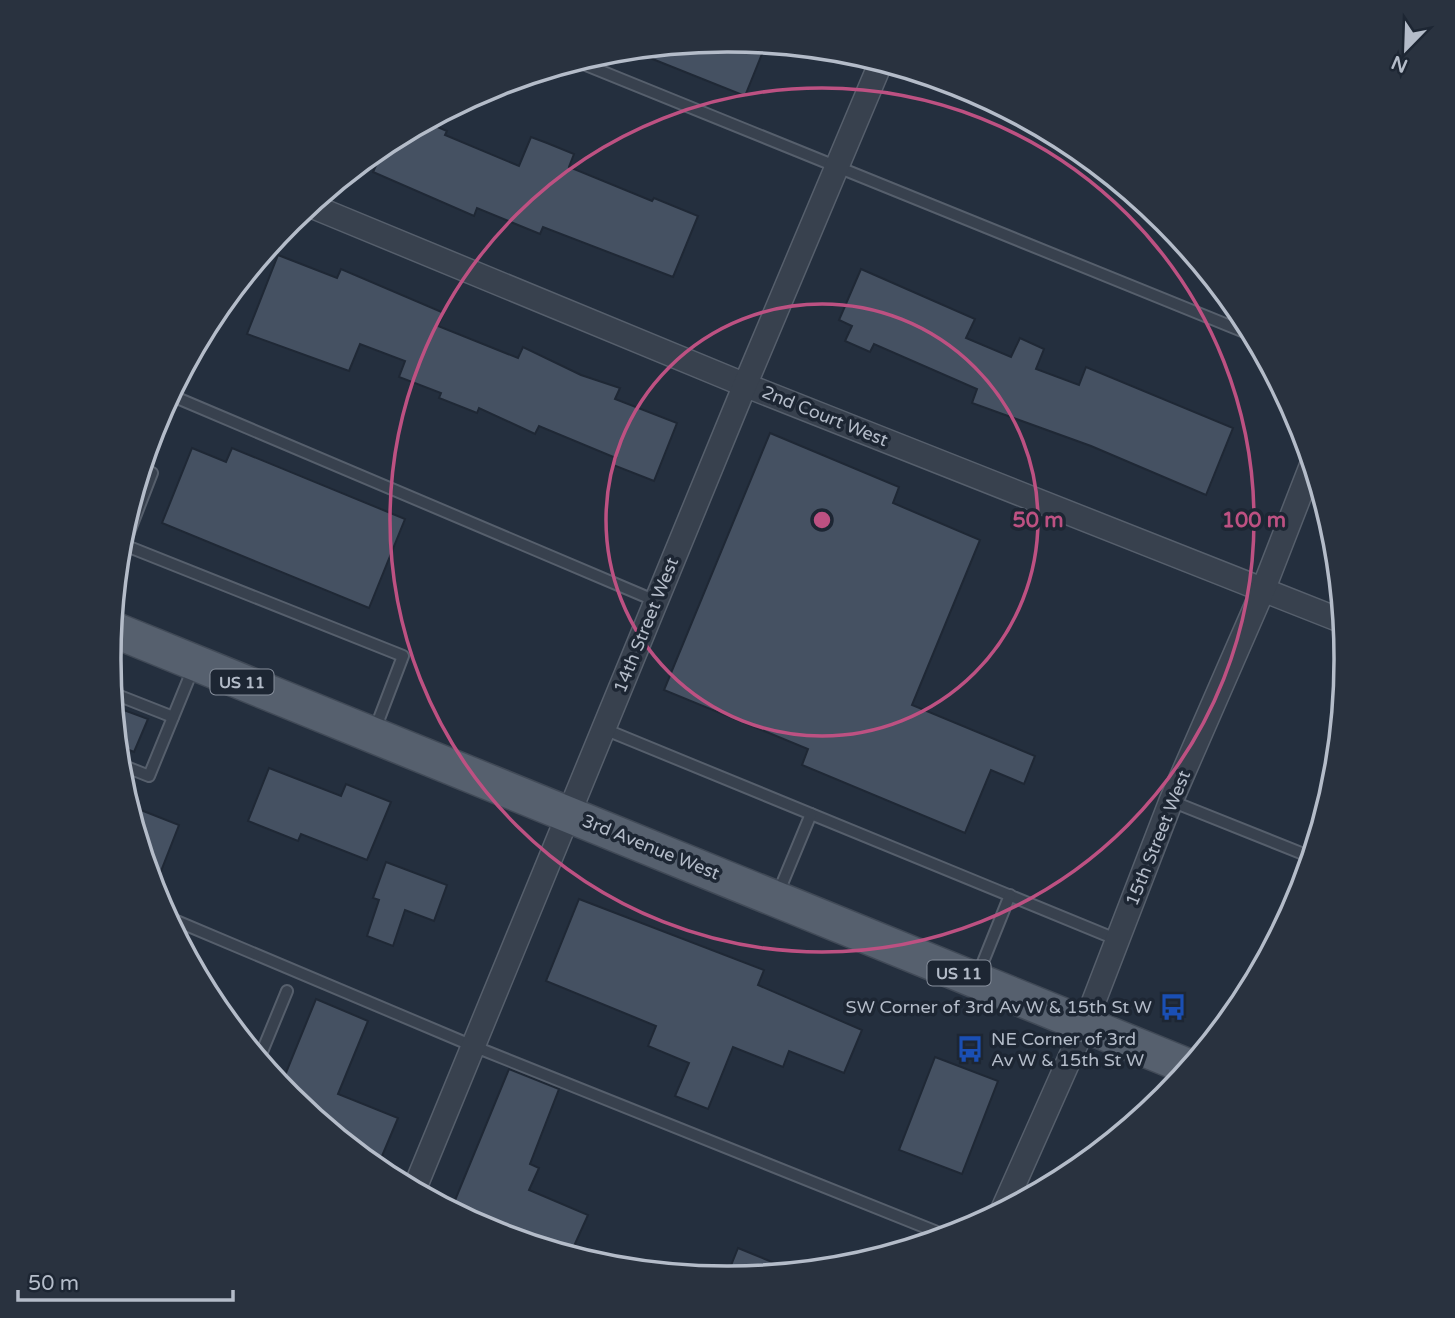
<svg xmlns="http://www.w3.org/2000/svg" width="1455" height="1318" font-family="'Varela Round',sans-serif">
<rect width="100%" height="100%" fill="#242f3e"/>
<g fill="#455162" stroke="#1f2835" stroke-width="2">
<polygon points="728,40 766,44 745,96 630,50"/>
<polygon points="426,122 447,131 445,135 519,166 531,137 547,143 574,154 569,167 652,201 654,198 698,216 673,277 543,227 540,234 477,208 474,216 373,172 386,143"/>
<polygon points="278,255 337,278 341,269 444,313 438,326 518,358 523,347 581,375 620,388 615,399 677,423 654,481 613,465 616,458 539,426 535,434 479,408 477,413 439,398 441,393 399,377 405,361 360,344 349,371 247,334"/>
<polygon points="861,269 975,319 966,338 1011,357 1020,338 1044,349 1036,369 1079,385 1086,367 1233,428 1206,495 1091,446 972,403 977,389 874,344 870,352 845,341 852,326 839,320"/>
<polygon points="770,433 899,487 893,503 980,540 912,705 1035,756 1024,784 991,770 965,833 802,765 808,749 664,690"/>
<polygon points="192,448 226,462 232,448 405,519 369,608 162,523"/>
<polygon points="113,706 148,719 134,752 117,745"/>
<polygon points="269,768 341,796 346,784 391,802 367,860 301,834 298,841 248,821"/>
<polygon points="128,805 179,825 154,889 143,854"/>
<polygon points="386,862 447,885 434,921 405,910 393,946 367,936 379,900 373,898"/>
<polygon points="579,899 764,970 758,985 862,1030 844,1073 789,1051 783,1067 733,1047 708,1109 675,1096 689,1063 648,1046 656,1026 546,981"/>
<polygon points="316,999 368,1021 338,1094 398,1118 377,1168 290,1096 281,1085"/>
<polygon points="935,1057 998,1081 962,1174 899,1150"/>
<polygon points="509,1069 559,1089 530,1164 539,1168 529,1190 588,1215 570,1255 490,1230 451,1210"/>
<polygon points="738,1248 794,1271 726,1278"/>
</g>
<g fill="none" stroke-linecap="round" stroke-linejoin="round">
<defs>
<g id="lane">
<polyline points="576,61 1252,335"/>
<polyline points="170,395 656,601"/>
<polyline points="142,468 152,473 124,545 403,656 374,732"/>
<polyline points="112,693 173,717"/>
<polyline points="604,729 1118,940"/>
<polyline points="119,764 149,776 194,666"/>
<polyline points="1171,801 1311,857"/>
<polyline points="777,896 811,814"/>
<polyline points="167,917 473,1046 947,1236"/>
<polyline points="977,977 1010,895"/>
<polyline points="259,1059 287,991"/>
</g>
<g id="street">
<polyline points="309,205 745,385 1342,621"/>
<polyline points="414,1190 745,385 881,62"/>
<polyline points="1002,1211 1085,1024 1171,801 1263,590 1312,464"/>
</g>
<polyline id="primary" points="112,629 1189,1067"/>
</defs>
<use href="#lane" stroke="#565f6c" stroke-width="14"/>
<use href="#street" stroke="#565f6c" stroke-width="26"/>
<use href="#primary" stroke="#414a57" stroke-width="38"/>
<use href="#lane" stroke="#38414e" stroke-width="10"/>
<use href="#street" stroke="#38414e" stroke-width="23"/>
<use href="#primary" stroke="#56606e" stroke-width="35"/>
</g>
<g fill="none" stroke="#bd5182" stroke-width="3.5">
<circle cx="822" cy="520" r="216"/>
<circle cx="822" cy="520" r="432"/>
</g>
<defs>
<symbol id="bus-bare" viewBox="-9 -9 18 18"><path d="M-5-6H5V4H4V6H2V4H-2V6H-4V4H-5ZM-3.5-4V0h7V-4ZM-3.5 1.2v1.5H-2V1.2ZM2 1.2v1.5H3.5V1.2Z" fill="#1a4fb4" stroke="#1d2633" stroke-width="2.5" paint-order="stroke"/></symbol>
</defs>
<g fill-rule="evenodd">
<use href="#bus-bare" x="1154" y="988" width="38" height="38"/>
<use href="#bus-bare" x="951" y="1030" width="38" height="38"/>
</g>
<g text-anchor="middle" stroke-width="7" stroke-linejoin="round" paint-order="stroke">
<g fill="#1d2633" stroke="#878f9c" stroke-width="2">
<rect x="210.5" y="669.5" width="63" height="25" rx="5"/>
<rect x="927.5" y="960.5" width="63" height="25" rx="5"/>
</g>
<g font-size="16" font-weight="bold" fill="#b4bcc9">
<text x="242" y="688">US 11</text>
<text x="959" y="979">US 11</text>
</g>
<g font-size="18" fill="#b4bcc9" stroke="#1d2633">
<text transform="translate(825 416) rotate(22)" y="6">2nd Court West</text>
<text transform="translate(646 625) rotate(-68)" y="6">14th Street West</text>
<text transform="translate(1158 838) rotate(-68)" y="6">15th Street West</text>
<text transform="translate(651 847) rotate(22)" y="6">3rd Avenue West</text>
</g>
<g font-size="18" fill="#b4bcc9" stroke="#1d2633" text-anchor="end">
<text x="1152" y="1013">SW Corner of 3rd Av W &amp; 15th St W</text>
<text x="991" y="1045" text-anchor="start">NE Corner of 3rd<tspan x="991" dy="21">Av W &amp; 15th St W</tspan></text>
</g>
</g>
<path d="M0 0H1455V1318H0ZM727 52H728A606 606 0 0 1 1334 658V660A606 606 0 0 1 728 1266H727A606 606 0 0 1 121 660V658A606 606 0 0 1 727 52Z" fill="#29323f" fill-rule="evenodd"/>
<path fill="none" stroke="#b4bcc9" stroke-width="3.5" d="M727 52H728A606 606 0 0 1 1334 658V660A606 606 0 0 1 728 1266H727A606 606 0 0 1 121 660V658A606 606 0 0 1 727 52Z"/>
<circle cx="822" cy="520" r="10" fill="#bd5182" stroke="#1d2633" stroke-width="3.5"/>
<g font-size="21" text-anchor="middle" font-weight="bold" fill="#bd5182" stroke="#1d2633" stroke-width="7" stroke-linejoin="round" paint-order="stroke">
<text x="1038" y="527">50 m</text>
<text x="1254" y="527">100 m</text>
</g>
<g transform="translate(1406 49) rotate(203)" stroke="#1d2633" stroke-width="5" paint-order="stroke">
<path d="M0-5L12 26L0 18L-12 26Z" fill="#b4bcc9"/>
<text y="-10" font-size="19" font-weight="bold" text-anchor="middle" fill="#b4bcc9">N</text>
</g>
<path d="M18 1290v10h215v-10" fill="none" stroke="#b4bcc9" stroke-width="3.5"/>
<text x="28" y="1290" font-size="21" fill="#b4bcc9" stroke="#1d2633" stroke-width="5" paint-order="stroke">50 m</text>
</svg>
